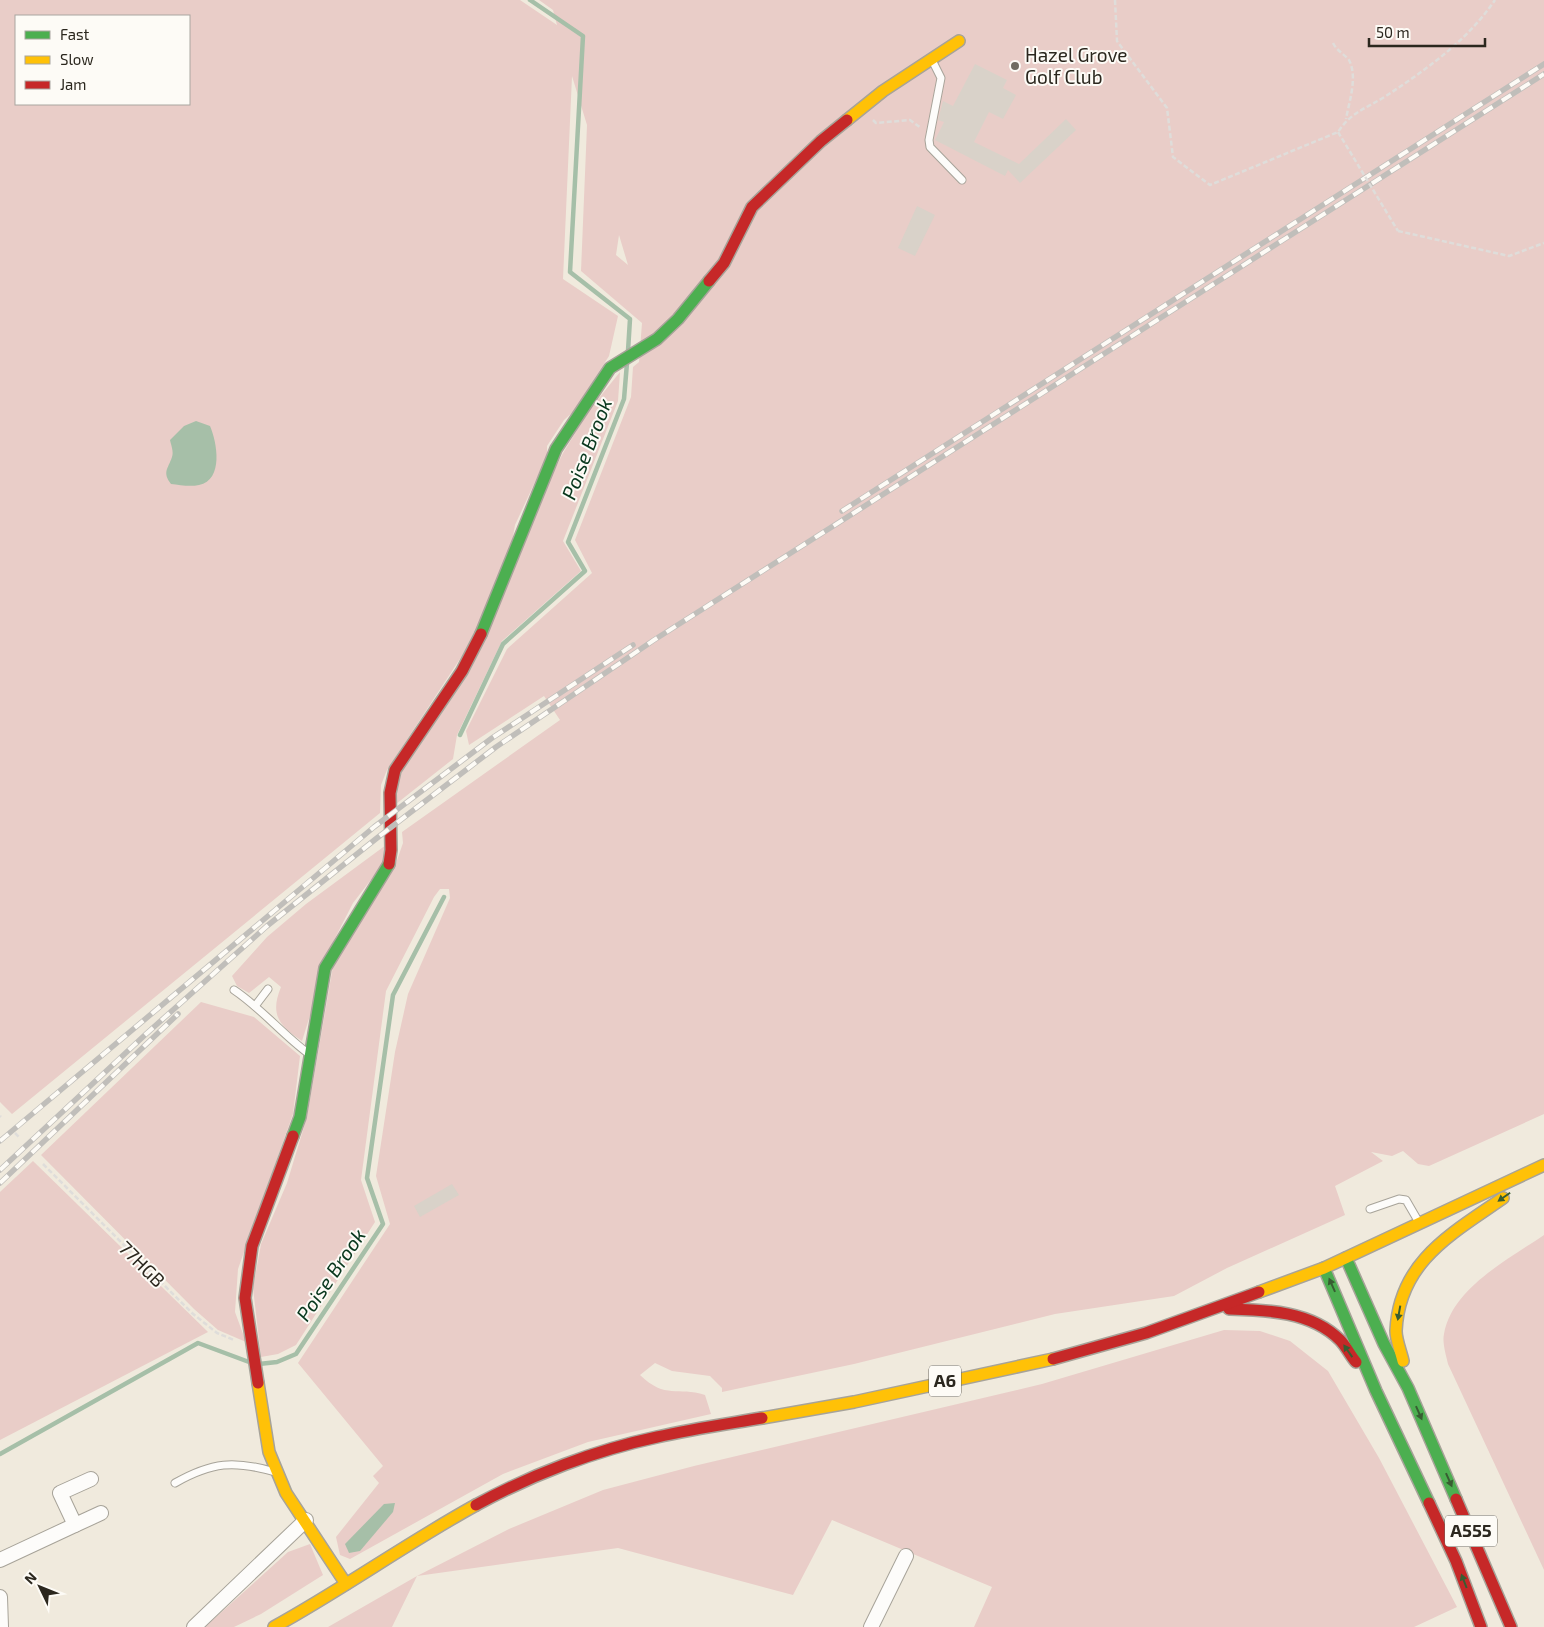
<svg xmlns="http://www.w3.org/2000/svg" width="1544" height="1627" font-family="'Exo 2',sans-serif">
<rect width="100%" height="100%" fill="#f0eadd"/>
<g fill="#e9cdc8" fill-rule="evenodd">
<path d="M0 0H520L557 25 553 10 539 0H1544V1114L1429 1166 1418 1164 1403 1151 1392 1156 1371 1152 1383 1161 1335 1186 1345 1215 1227 1268 1174 1296 1055 1314 854 1364 722 1392V1388L710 1376 672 1371 655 1363 640 1375C666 1400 677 1386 705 1395L711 1414 588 1442 503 1474 350 1559 340 1555 336 1537 379 1483 373 1476 383 1466 298 1363 390 1224 376 1176 395 1052 408 994 450 898 449 889H440L434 897 386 991 361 1180 375 1222 296 1345 278 1354 261 1357 253 1288 261 1244 287 1183 307 1117 333 966 395 866 403 843 402 832 560 720 544 696 469 745 466 731 507 649 592 573 575 540 631 397 633 367 639 362 642 323 581 271 587 125 572 76 563 279 618 316 609 356 573 412 564 420 547 446V456L515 525 512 542 475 636 387 770 381 785 380 813 12 1114 0 1102ZM16 16H189V104H16ZM619 235 628 265 616 255Z"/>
<polygon points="620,372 618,401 563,541 581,571 502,641 457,735 453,759 396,804 399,775 411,757 563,453 590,409"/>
<path d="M386 845 387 859 353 903 333 942 302 1041C278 1025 270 1014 281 987L269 977 249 993 237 986 232 976 267 937 306 904Z"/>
<polygon points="201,1002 254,1017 300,1056 293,1114 238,1269 235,1312 246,1342 218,1330 194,1309 41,1155"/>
<polygon points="33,1161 208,1332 0,1440 0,1192"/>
<path d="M1544 1235V1570L1448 1364C1446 1355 1442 1342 1444 1334 1452 1288 1509 1259 1544 1235Z"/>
<polygon points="1224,1330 1260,1331 1290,1341 1328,1371 1379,1458 1457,1607 1414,1627 974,1627 992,1587 832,1520 793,1595 618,1548 417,1576 392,1627 328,1627 417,1576 509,1529 603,1490 694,1466 1042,1384"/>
<polygon points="310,1544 323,1575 261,1614 234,1627 205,1627 288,1552"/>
</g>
<g fill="#a6bfa8">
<path d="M196 421 210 426C217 442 224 480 199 485 190 487 180 485 171 484 162 472 168 469 172 457 174 452 171 445 170 440L184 426Z"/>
<polygon points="395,1503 393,1512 360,1551 349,1553 345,1544 384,1504"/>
</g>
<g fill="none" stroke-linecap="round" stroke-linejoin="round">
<g stroke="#a6bfa8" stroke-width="4.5">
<polyline points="530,0 583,36 570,272 630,319 628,351"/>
<polyline points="460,735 503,644 585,571 568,542 624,399 627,363"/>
<polyline points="259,1364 277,1362 296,1354 383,1224 367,1178 393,995 444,897"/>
<polyline points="0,1454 198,1343 249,1362"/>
</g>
</g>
<g fill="#d9d2c9">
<polygon points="975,64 1007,80 1003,88 1016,95 1003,119 989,112 974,142 1019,164 1066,119 1076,130 1020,183 1008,170 1005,176 935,140 944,122 938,120 943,101 953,106"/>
<polygon points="917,206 935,215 915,256 898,248"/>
<polygon points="452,1184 459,1195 420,1217 414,1206"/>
</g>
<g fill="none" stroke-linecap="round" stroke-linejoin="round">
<defs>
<g id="lane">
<polyline points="932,60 941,78 929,140 930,147 962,180"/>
<path d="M234 990C261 1008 282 1034 309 1054"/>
<polyline points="255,1006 268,989"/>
<polyline points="1370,1209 1399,1199 1406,1200 1417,1219"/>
<path d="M175 1483C212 1462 234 1460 275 1472"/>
</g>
<g id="street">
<polyline points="75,1525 101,1513"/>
<polyline points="0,1560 75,1525 60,1493 91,1479"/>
<polyline points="0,1597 1,1627"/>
<polyline points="194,1627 306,1520"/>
<polyline points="871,1627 906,1556"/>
</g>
<g id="fast">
<polyline points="481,634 556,449 610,368 657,339 678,319 709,281"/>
<polyline points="293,1136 300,1117 325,968 389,864"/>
<polyline points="1346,1258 1384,1344 1408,1388 1456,1499"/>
<polyline points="1324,1268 1376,1391 1429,1503"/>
</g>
<g id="slow">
<polyline points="847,120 883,91 959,41"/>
<polyline points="1259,1292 1324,1268 1544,1165"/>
<path d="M1403 1361C1401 1352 1396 1340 1396 1331 1399 1261 1453 1233 1503 1198"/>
<polyline points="258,1383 269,1452 286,1493 346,1584"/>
<polyline points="762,1418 854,1402 1053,1359"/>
<path d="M274 1627C343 1589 407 1543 476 1505"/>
</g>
<g id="jam">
<polyline points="709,281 724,263 752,207 821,141 847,120"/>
<polyline points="389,864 391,850 390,793 395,770 462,671 481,634"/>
<path d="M1229 1309C1267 1310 1311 1311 1340 1340 1346 1346 1350 1355 1356 1362"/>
<polyline points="1053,1359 1146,1333 1259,1292"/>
<polyline points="258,1383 245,1298 252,1246 293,1136"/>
<polyline points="1456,1499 1511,1627"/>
<polyline points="1429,1503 1456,1561 1481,1627"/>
<path d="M476 1505C531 1475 596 1450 657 1437 692 1429 727 1424 762 1418"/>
</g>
</defs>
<use href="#lane" stroke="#a7a399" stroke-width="9"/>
<use href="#street" stroke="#a7a399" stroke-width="16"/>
<use href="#fast" stroke="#a7a399" stroke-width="14"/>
<use href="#slow" stroke="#a7a399" stroke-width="14"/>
<use href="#jam" stroke="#a7a399" stroke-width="14"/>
<g stroke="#dfddda" stroke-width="2.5" stroke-dasharray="5 2.5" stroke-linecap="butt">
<path d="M1115 0 1117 41 1167 108 1173 157 1210 185 1338 132C1351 112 1367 108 1386 96 1427 69 1467 41 1495 0"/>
<path d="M1333 43C1337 51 1344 54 1349 60 1358 77 1349 102 1346 119"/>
<polyline points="873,120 876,123 910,120 921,128"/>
<polyline points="1398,231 1509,256 1544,243"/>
<polyline points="0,1116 1,1117"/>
<polyline points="15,1133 20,1138"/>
<polyline points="43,1164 192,1313 217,1333 234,1340"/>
</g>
<use href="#lane" stroke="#fdfcfa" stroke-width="7"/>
<use href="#street" stroke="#fdfcfa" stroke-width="14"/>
<use href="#fast" stroke="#4caf50" stroke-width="11"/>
<use href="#slow" stroke="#ffc107" stroke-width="11"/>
<use href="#jam" stroke="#c62828" stroke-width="11"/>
<defs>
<g id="rail">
<polyline points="842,511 1544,64"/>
<polyline points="0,1141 374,827 492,738 633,645"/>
<polyline points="0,1170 146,1034 267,926 377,838 496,747 654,640 1544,74"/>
<polyline points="0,1183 178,1014"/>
</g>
</defs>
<use href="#rail" stroke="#c0beba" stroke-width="5.5"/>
<use href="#rail" stroke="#fdfbf6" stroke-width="4" stroke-dasharray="11" stroke-linecap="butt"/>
<polyline stroke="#dfddda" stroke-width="2.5" stroke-dasharray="5 2.5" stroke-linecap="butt" points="1338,132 1398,231"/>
</g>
<defs><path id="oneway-solid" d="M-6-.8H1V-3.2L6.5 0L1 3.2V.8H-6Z" transform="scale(1.25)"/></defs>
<g fill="#385d32">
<use href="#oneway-solid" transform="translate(1504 1197) rotate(145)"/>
<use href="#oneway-solid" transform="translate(1332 1285) rotate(-114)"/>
<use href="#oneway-solid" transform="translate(1399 1313) rotate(100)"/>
<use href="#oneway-solid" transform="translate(1348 1351) rotate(-125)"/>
<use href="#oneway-solid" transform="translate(1419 1413) rotate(66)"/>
<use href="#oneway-solid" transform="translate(1449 1480) rotate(66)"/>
<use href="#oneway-solid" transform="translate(1464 1581) rotate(-111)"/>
</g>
<circle fill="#706b61" stroke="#fdfbf6" stroke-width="2" cx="1015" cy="66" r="5"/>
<g text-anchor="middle" stroke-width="4" stroke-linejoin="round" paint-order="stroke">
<g fill="#fdfbf6" stroke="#6a675f" stroke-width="1">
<rect x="929" y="1365.5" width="32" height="31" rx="4"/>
<rect x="1445" y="1515.5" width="52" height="31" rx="4"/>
</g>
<g font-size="18" font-weight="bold" fill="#2b271e">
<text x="945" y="1387">A6</text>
<text x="1471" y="1537">A555</text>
</g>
<g font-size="19" fill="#2b271e" stroke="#fdfbf6" text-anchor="start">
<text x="1025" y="62">Hazel Grove<tspan x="1025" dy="22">Golf Club</tspan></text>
</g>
<g font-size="19" fill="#2b271e" stroke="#fdfbf6">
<text transform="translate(142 1264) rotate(45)" y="7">77HGB</text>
</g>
<g font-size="20" font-style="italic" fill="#08371d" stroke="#fdfbf6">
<text transform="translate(587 449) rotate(-69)" y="7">Poise Brook</text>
<text transform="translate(331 1275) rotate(-56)" y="7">Poise Brook</text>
</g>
</g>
<rect x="15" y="15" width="175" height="90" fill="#fdfbf6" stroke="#a9a6a0"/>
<rect x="25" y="31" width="25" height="8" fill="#4caf50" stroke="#a9a6a0"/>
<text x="60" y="40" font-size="15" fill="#2b271e">Fast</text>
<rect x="25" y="56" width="25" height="8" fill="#ffc107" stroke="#a9a6a0"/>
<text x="60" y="65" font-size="15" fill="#2b271e">Slow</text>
<rect x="25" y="81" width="25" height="8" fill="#c62828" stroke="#a9a6a0"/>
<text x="60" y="90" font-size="15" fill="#2b271e">Jam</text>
<g transform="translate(40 1587) rotate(313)" stroke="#fdfbf6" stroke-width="4" paint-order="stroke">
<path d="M0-4L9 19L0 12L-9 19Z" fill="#2b271e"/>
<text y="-8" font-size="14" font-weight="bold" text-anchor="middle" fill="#2b271e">N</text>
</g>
<path d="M1369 38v8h116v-8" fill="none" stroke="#2b271e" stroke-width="2.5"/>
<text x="1376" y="38" font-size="15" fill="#2b271e" stroke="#fdfbf6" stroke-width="4" paint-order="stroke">50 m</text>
</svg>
